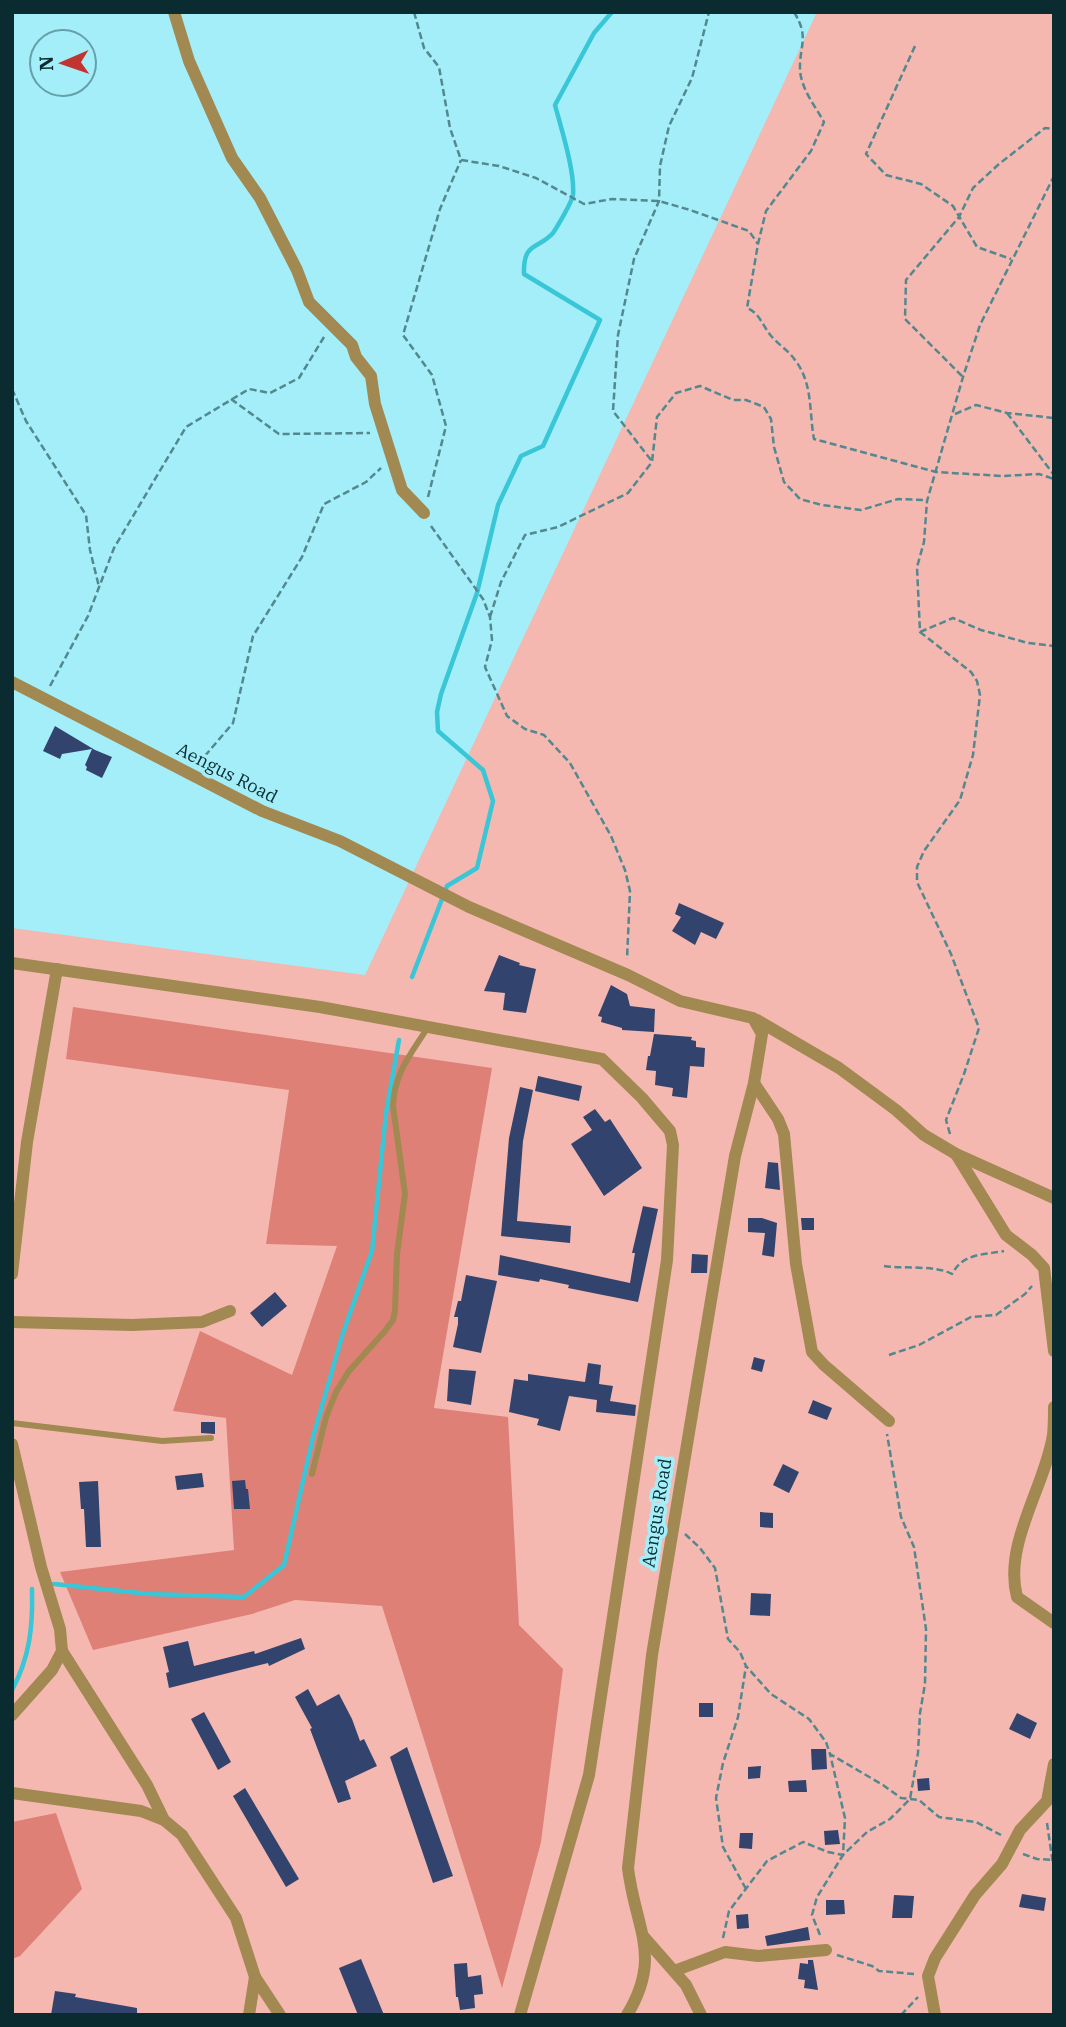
<svg xmlns="http://www.w3.org/2000/svg" width="1066" height="2027" font-family="'IBM Plex Serif',serif">
<rect width="100%" height="100%" fill="#a3eef9"/>
<polygon fill="#f4b8b0" points="817,12 1054,12 1054,2015 12,2015 12,928 365,975"/>
<g fill="#de8076">
<polygon points="73,1007 492,1068 434,1408 508,1417 519,1625 563,1669 541,1842 502,1988 382,1606 295,1600 252,1614 93,1650 60,1572 234,1550 226,1418 173,1411 200,1331 292,1375 337,1246 266,1244 289,1090 66,1059"/>
<polygon points="56,1813 82,1889 20,1956 12,1959 12,1822"/>
</g>
<g fill="none" stroke-linecap="round" stroke-linejoin="round">
<g stroke="#39c6d7" stroke-width="4.5">
<path d="M412 977 447 886 477 868 493 801 483 770 438 731 437 712 441 694 477 593 498 505 521 456 543 446 600 320 524 274C523 241 538 250 553 233 557 227 572 202 573 195 575 171 561 128 555 105L594 33 612 12"/>
<polyline points="54,1584 149,1594 244,1597 284,1565 313,1437 343,1333 372,1251 386,1113 399,1040"/>
<path d="M12 1690C30 1657 33 1626 32 1589"/>
</g>
</g>
<g fill="#32436d">
<polygon points="55,726 95,750 112,757 102,778 86,770 87,767 85,765 92,749 62,754 60,759 43,751"/>
<polygon points="679,903 724,923 716,939 701,932 695,945 672,931 681,917 675,914"/>
<polygon points="499,955 520,963 519,965 536,969 526,1013 503,1010 505,993 484,991"/>
<polygon points="611,985 627,994 630,1006 655,1009 654,1032 622,1030 622,1028 601,1022 602,1017 598,1016"/>
<polygon points="654,1034 692,1037 691,1040 696,1041 696,1047 705,1048 704,1067 690,1066 687,1098 672,1096 673,1088 655,1085 656,1071 646,1070 648,1056 650,1056"/>
<polygon points="538,1076 582,1086 579,1101 535,1091"/>
<polygon points="520,1087 533,1090 523,1141 517,1221 571,1226 570,1243 501,1236 509,1138"/>
<polygon points="595,1109 605,1122 610,1119 642,1168 604,1196 571,1144 592,1130 583,1117"/>
<polygon points="768,1162 778,1163 780,1190 765,1188"/>
<polygon points="643,1206 658,1209 638,1302 568,1288 569,1285 540,1279 539,1282 498,1275 500,1255 630,1283 635,1253 632,1253"/>
<polygon points="748,1218 762,1218 777,1223 774,1257 762,1255 765,1233 748,1232"/>
<polygon points="801,1218 814,1218 814,1230 802,1230"/>
<polygon points="692,1254 708,1255 707,1273 691,1273"/>
<polygon points="466,1275 497,1281 481,1353 453,1347 458,1324 458,1317 454,1317 458,1301 461,1301"/>
<polygon points="275,1292 287,1306 262,1327 250,1313"/>
<polygon points="754,1357 765,1360 762,1372 751,1369"/>
<polygon points="588,1363 601,1365 599,1384 613,1386 610,1401 636,1405 635,1416 596,1412 597,1400 569,1396 560,1431 537,1425 539,1419 509,1412 514,1379 528,1381 528,1374 585,1382"/>
<polygon points="449,1369 476,1371 471,1405 447,1401"/>
<polygon points="813,1400 832,1408 827,1420 808,1413"/>
<polygon points="201,1422 215,1422 215,1434 201,1433"/>
<polygon points="783,1464 799,1472 789,1493 773,1485"/>
<polygon points="202,1473 204,1487 177,1490 175,1476"/>
<polygon points="245,1480 246,1489 248,1489 250,1509 234,1509 232,1481"/>
<polygon points="98,1481 101,1547 86,1547 84,1509 81,1509 79,1482"/>
<polygon points="760,1512 773,1513 773,1528 760,1527"/>
<polygon points="751,1593 771,1594 770,1616 750,1615"/>
<polygon points="301,1638 305,1649 269,1666 268,1663 169,1688 166,1673 169,1672 163,1647 188,1641 194,1666 254,1651 255,1654"/>
<polygon points="308,1689 317,1706 339,1694 352,1719 360,1741 364,1739 377,1766 345,1781 351,1799 338,1803 310,1729 312,1728 295,1697"/>
<rect x="699" y="1703" width="14" height="14"/>
<polygon points="204,1712 231,1762 218,1770 191,1719"/>
<polygon points="1017,1713 1037,1723 1030,1739 1009,1729"/>
<polygon points="407,1747 453,1876 433,1883 390,1757"/>
<polygon points="811,1749 826,1749 827,1769 812,1770"/>
<polygon points="761,1766 760,1778 748,1779 748,1767"/>
<polygon points="929,1778 930,1790 918,1791 917,1779"/>
<polygon points="806,1780 807,1792 789,1792 788,1781"/>
<polygon points="245,1788 299,1879 286,1887 233,1796"/>
<polygon points="838,1830 840,1844 825,1845 824,1831"/>
<polygon points="740,1833 753,1833 752,1849 739,1848"/>
<polygon points="1022,1894 1046,1898 1044,1911 1019,1907"/>
<polygon points="894,1895 914,1896 912,1918 892,1918"/>
<polygon points="826,1900 844,1900 845,1914 826,1915"/>
<polygon points="748,1914 749,1928 737,1929 736,1915"/>
<polygon points="808,1927 810,1940 767,1946 765,1936"/>
<polygon points="361,1959 384,2015 358,2015 339,1968"/>
<polygon points="808,1960 813,1960 818,1990 804,1988 805,1980 798,1979 800,1963 808,1964"/>
<polygon points="467,1963 468,1977 481,1975 483,1994 474,1995 475,2008 460,2010 458,1997 456,1997 454,1964"/>
<polygon points="55,1991 76,1994 75,1997 137,2008 137,2015 51,2015"/>
</g>
<g fill="none" stroke-linecap="round" stroke-linejoin="round">
<g stroke="#53888f" stroke-width="2.5" stroke-dasharray="7 3.5" stroke-linecap="butt">
<polyline points="414,12 424,48 439,67 450,128 461,160 499,166 536,178 584,204 612,199 659,201 690,210 749,231 758,244"/>
<path d="M794 12C810 38 799 45 800 71 802 90 815 106 824 122L811 151 766 211 758 244 747 308C760 313 763 327 772 337 779 345 789 351 795 360 813 383 809 412 814 439L936 472 1002 476 1039 474 1054 479"/>
<polyline points="915,46 866,154 886,175 921,184 953,206 977,247 1011,259"/>
<polyline points="962,376 905,319 906,280 959,217 973,188 999,164 1045,128 1054,129"/>
<polyline points="12,389 26,421 86,515 90,550 99,587"/>
<polyline points="231,399 279,434 370,433"/>
<polyline points="1007,413 1054,475"/>
<polyline points="955,414 976,405 1007,413 1054,418"/>
<polyline points="651,460 613,411 618,335 634,259 659,201 660,166 669,126 692,78 709,12"/>
<polyline points="428,497 446,426 432,375 403,335 440,209 461,160"/>
<polyline points="431,526 483,599 490,617 492,640 485,667 507,716 525,729 544,735 570,763 611,836 625,870 630,891 627,959"/>
<polyline points="490,617 501,582 525,535 558,527 628,493 652,462 657,417 676,393 700,386 733,400 746,400 764,407 771,419 774,447 784,482 800,499 822,505 861,510 898,499 926,500"/>
<polyline points="920,632 953,618 981,630 1028,643 1054,646"/>
<polyline points="50,686 88,616 114,548 186,427 249,389 270,393 299,378 324,337"/>
<polyline points="198,764 233,723 253,636 302,557 324,504 366,482 381,468"/>
<polyline points="950,1134 946,1120 964,1074 979,1028 951,954 917,882 917,867 924,851 960,800 966,779 973,755 980,695 977,681 971,672 920,632 917,567 924,542 927,501 963,377 980,325 1054,176"/>
<path d="M884 1266C904 1269 936 1265 952 1274 963 1253 983 1255 1004 1251"/>
<polyline points="889,1355 919,1345 971,1317 996,1315 1025,1294 1032,1286"/>
<polyline points="685,1534 700,1548 715,1568 728,1639 740,1652 746,1666 771,1694 809,1719 826,1742 830,1754 883,1785 901,1798 919,1800 939,1817 976,1822 1001,1835"/>
<polyline points="1047,1823 1054,1871"/>
<polyline points="1023,1854 1037,1859 1054,1860"/>
<polyline points="746,1889 723,1847 716,1798 723,1763 738,1717 746,1666"/>
<polyline points="820,1935 812,1915 817,1897 843,1855 845,1818 830,1754"/>
<polyline points="723,1938 729,1911 767,1861 803,1842 828,1852 843,1855 867,1832 890,1819 910,1799 918,1753 920,1713 925,1684 926,1629 914,1547 901,1517 887,1434"/>
<polyline points="837,1955 872,1966 879,1971 914,1974"/>
<polyline points="901,2015 918,1997"/>
</g>
<g stroke="#a18951" stroke-width="6">
<polyline points="12,1423 162,1441 211,1438"/>
<path d="M312 1474 326 1417 336 1392 349 1371 385 1331 393 1320 395 1311 397 1254 405 1194 393 1106C394 1073 411 1054 428 1027"/>
</g>
<g stroke="#a18951" stroke-width="12">
<polyline points="174,12 189,61 232,158 260,198 297,270 309,302 352,345 356,357 371,376 375,404 402,490 424,513"/>
<path d="M12 682 262 811 340 841 469 907 628 975 680 1001 753 1018 762 1034 754 1083 735 1156 652 1655 628 1868C635 1928 663 1956 627 2015"/>
<polyline points="12,963 320,1007 602,1059 642,1098 670,1131 673,1145 667,1260 589,1775 520,2015"/>
<polyline points="757,1020 839,1068 896,1110 924,1135 956,1154 1054,1198"/>
<polyline points="754,1083 778,1119 784,1134 796,1264 812,1352 824,1365 889,1421"/>
<polyline points="956,1154 1006,1235 1032,1255 1044,1268 1054,1351"/>
<polyline points="12,1274 27,1142 57,969"/>
<polyline points="12,1322 132,1325 202,1322 230,1311"/>
<path d="M1054 1407C1054 1416 1054 1426 1053 1435 1045 1487 1003 1544 1017 1597L1054 1623"/>
<polyline points="12,1444 41,1567 60,1629 62,1651 52,1670 12,1715"/>
<polyline points="62,1651 147,1785 164,1820"/>
<polyline points="12,1793 141,1811 164,1820 182,1835 236,1918 255,1977 280,2015"/>
<polyline points="643,1936 686,1985 701,2015"/>
<polyline points="674,1971 725,1952 758,1956 826,1950"/>
<polyline points="249,2015 255,1977"/>
<polyline points="935,2015 928,1976 935,1958 975,1895 1002,1864 1020,1830 1047,1801 1054,1764"/>
</g>
</g>
<g text-anchor="middle" stroke-width="7" stroke-linejoin="round" paint-order="stroke">
<g font-size="18" fill="#0a2b2f" stroke="#a3eef9">
<text transform="translate(227 773) rotate(27)" y="6">Aengus Road</text>
<text transform="translate(657 1513) rotate(-81)" y="6">Aengus Road</text>
</g>
</g>
<rect width="1066" height="2027" fill="none" stroke="#0a2b2f" stroke-width="28"/>
<g transform="translate(63 63) rotate(268)"><circle r="33" fill="#a3eef9" stroke="#66a0a8" stroke-width="2"/>
<path d="M0-5L12 26L0 18L-12 26Z" fill="#c23430"/>
<text y="-10" font-size="19" font-weight="bold" text-anchor="middle" fill="#0a2b2f">N</text>
</g>
</svg>
